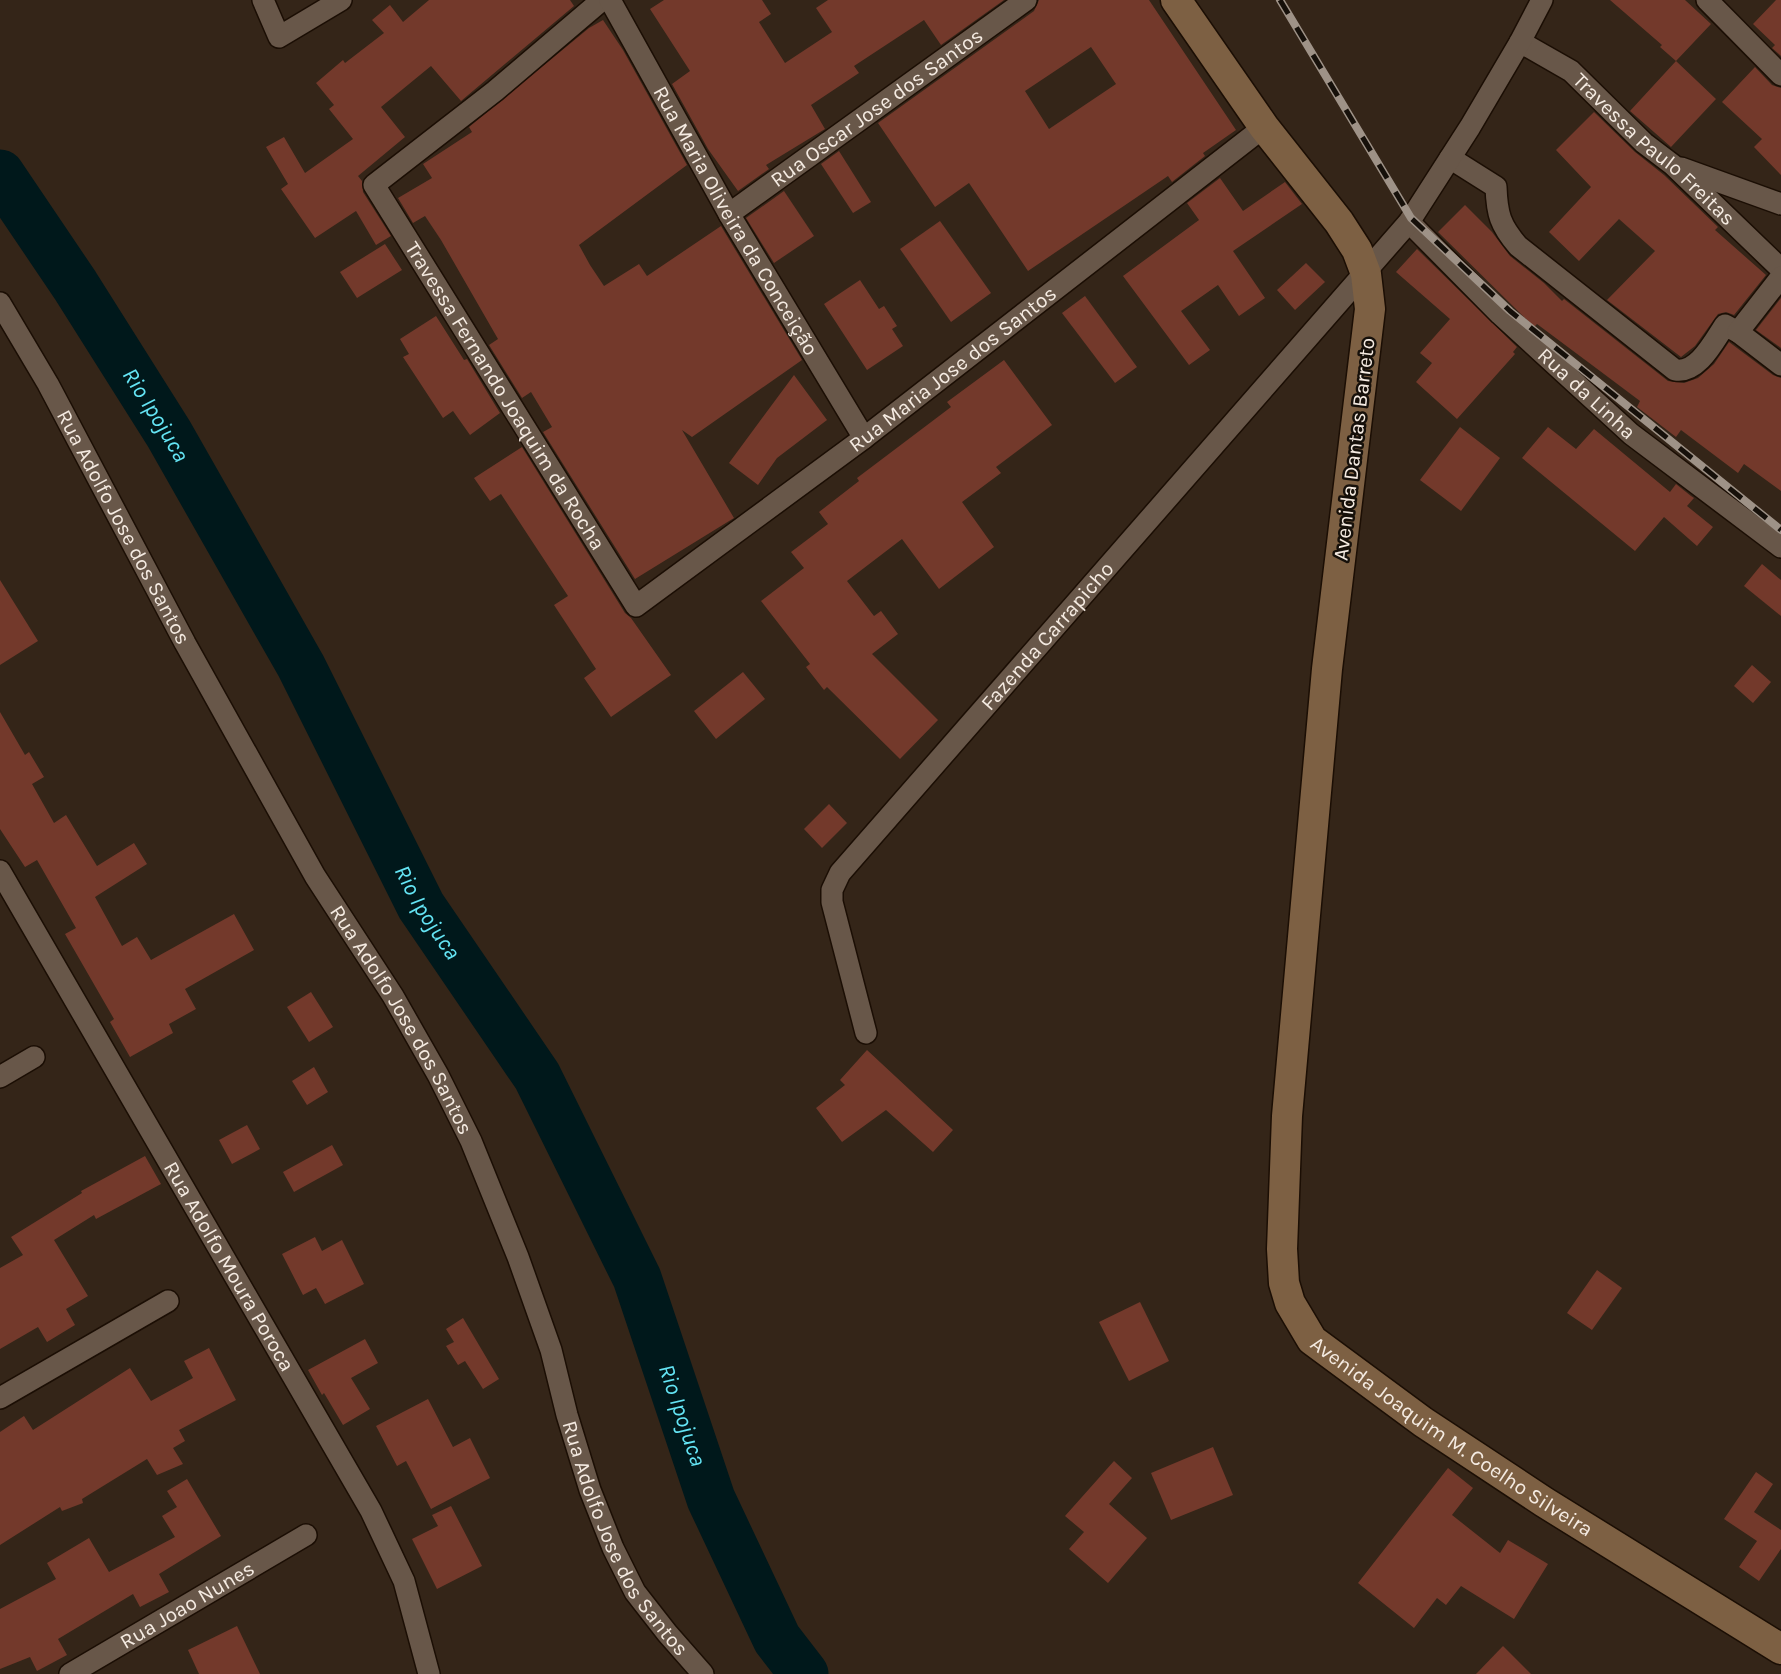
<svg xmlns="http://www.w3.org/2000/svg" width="1781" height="1674" font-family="Karla,sans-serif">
<rect width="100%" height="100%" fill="#342518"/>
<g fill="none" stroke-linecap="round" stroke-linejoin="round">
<path stroke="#00181b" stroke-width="49" id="s1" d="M0 174 75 285 169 434 301 666 421 906 537 1076 637 1278 711 1499 777 1639 804 1674"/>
</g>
<g fill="#73392b" fill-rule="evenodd">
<polygon points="429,0 570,0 574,6 461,101 431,66 381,107 405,137 358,176 362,181 363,192 391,236 376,245 356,211 315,238 281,189 288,184 266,147 284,137 305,173 353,139 329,109 334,105 316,83 343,60 345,63 384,33 372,20 390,5 403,22"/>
<polygon points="664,0 762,0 771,14 759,22 785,63 832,32 816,8 828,0 1004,0 941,45 924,20 854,66 859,73 811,105 825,129 766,165 769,169 738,191 708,149 672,84 690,71 650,9"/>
<path d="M1039 0H1149L1236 130 1203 153 1205 156 1172 182 1168 176 1028 271 969 183 935 207 878 123 1034 11ZM1091 47 1116 84 1049 129 1025 91Z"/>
<polygon points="1610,0 1685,0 1711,24 1676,61 1716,99 1671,147 1630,111 1676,61 1660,47 1662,45"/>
<polygon points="1776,0 1781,0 1781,56 1772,48 1775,45 1753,24"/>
<polygon points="603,20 623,50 687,165 579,245 590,265 604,286 639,264 647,276 721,226 802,360 692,437 682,430 734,518 635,579 543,432 552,427 531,392 522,398 489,345 498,339 441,240 425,216 413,223 398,198 432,178 423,164 472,132 469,127 589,28"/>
<polygon points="1755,67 1772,85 1781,88 1781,175 1754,147 1762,139 1722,102"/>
<polygon points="1594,112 1635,152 1664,175 1718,227 1715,230 1766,275 1734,315 1726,312 1718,314 1695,346 1681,357 1607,300 1655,251 1619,219 1579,261 1549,232 1591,187 1556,150"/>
<polygon points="839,151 871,202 853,213 821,164"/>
<polygon points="1220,178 1243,211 1285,182 1302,204 1233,251 1265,298 1239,316 1218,285 1181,311 1210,350 1189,365 1123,276 1199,220 1187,203"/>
<polygon points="784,191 814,236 774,263 746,218"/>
<polygon points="1465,205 1492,232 1510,256 1544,283 1562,301 1564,299 1668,381 1684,383 1698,378 1714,364 1729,342 1773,375 1781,378 1781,491 1744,464 1738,473 1681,430 1676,437 1637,407 1640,401 1604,374 1537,324 1534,327 1438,232"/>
<polygon points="940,221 991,293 951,322 900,249"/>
<polygon points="385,244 402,270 357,298 340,272"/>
<polygon points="1417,249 1517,347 1513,352 1515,354 1457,419 1416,382 1432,363 1420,353 1450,319 1396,272"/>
<polygon points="1306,263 1325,282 1295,310 1277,290"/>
<polygon points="860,280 879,309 884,306 897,326 892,329 903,346 867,370 824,304"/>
<polygon points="1085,296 1137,367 1115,383 1062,313"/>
<polygon points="1781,298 1781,348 1756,330"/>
<polygon points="436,316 464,360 467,359 500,413 470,435 453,411 443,418 403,357 409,354 400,339"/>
<polygon points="1004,360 1052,425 996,467 1001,473 962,502 994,547 939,589 902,539 847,581 874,616 881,611 898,634 872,654 938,720 900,759 827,687 824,690 806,667 810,664 761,601 804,568 791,552 828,524 819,512 859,481 857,478 951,407 947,402"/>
<polygon points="794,375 827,420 777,458 758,485 729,463"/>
<polygon points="1460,427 1500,458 1461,511 1420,480"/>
<polygon points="1548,427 1576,449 1594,429 1670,492 1676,484 1691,496 1694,498 1687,506 1713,527 1697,546 1664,517 1635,551 1522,458"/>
<polygon points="522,447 625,613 631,618 671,675 611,717 584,678 596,669 554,605 568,596 501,494 490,501 474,478"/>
<polygon points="1762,564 1781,580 1781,616 1744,586"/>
<polygon points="0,580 38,641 0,665"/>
<polygon points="1752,665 1771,682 1753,703 1734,686"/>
<polygon points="743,672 765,699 716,739 694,711"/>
<polygon points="0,712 25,755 29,752 44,777 32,784 54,823 66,815 97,866 134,843 147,864 95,897 122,946 137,937 151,960 234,914 254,950 185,989 196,1009 169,1024 173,1033 130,1057 110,1022 114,1019 65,934 76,928 37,860 25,867 0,829"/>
<polygon points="829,804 847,823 822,848 804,829"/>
<polygon points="311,992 333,1027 309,1042 287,1007"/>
<polygon points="867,1050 953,1130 933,1152 886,1110 842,1142 816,1108 845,1085 840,1080"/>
<polygon points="314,1067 328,1092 307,1105 292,1081"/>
<polygon points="247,1125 260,1149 232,1164 219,1140"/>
<polygon points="332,1145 343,1165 294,1192 283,1172"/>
<polygon points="145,1156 161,1184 96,1219 94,1215 54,1240 88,1296 66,1309 75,1325 47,1342 38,1327 0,1349 0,1268 23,1255 11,1237 82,1193 81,1191"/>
<polygon points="315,1237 322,1251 342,1240 364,1284 325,1304 316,1288 303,1295 282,1254"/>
<polygon points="1597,1270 1622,1288 1592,1330 1567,1313"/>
<polygon points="1140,1302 1169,1361 1129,1381 1099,1322"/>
<polygon points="463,1318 499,1379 483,1389 465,1361 458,1365 446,1346 454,1342 446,1329"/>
<polygon points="365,1339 378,1363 351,1378 370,1409 343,1425 324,1393 322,1395 308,1370"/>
<polygon points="209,1348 236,1400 179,1430 185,1441 173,1448 183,1464 157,1475 147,1459 82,1499 83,1503 62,1511 60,1507 0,1545 0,1432 24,1416 33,1430 130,1368 151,1401 193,1378 184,1361"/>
<polygon points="428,1399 453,1447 470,1438 490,1478 431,1509 406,1461 397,1466 376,1426"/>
<polygon points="1213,1447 1233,1495 1171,1520 1151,1473"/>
<polygon points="1114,1461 1132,1478 1109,1504 1147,1538 1108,1583 1069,1549 1084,1532 1065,1516"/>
<polygon points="1448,1468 1473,1488 1452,1515 1500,1553 1508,1540 1548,1564 1514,1619 1461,1586 1446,1605 1437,1598 1414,1628 1358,1583"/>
<polygon points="1756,1472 1773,1484 1754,1512 1781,1530 1781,1549 1759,1581 1739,1567 1757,1541 1724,1519"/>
<polygon points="187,1479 221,1536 159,1574 169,1592 140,1607 133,1594 58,1639 67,1655 37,1671 30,1657 0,1669 0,1609 56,1579 47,1563 89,1538 109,1572 175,1537 162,1516 177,1507 167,1491"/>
<polygon points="451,1506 482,1566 437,1589 412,1539 438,1526 432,1515"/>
<polygon points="237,1626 260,1674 199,1674 188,1650"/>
<polygon points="1503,1646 1531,1674 1476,1674"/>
</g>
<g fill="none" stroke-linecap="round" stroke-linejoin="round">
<defs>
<g id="street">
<polyline points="263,0 279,37 341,0"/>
<path id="s2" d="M602 0 495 91 374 185 636 606 864 438 1264 127"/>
<path id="s3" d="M610 0 729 214 864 438"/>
<polyline points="1707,0 1781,75"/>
<path id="s4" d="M1520 42 1571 71 1644 143 1673 165 1781 269"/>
<path d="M1450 158 1496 187C1497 214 1500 225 1518 246L1675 370C1698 374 1714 341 1725 325L1738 332"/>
<polyline points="1681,168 1781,204"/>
<path id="s5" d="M729 214 1026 0"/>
<path id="s6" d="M1409 222 1500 314 1631 434 1781 547"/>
<polyline points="1781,277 1738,332 1781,365"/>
<path id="s7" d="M0 303 48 384 185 643 315 876 393 996 438 1075 471 1141 518 1257 551 1350 567 1415 590 1490 613 1548 635 1592 667 1633 703 1674"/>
<path id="s8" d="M0 871 371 1511 404 1581 429 1674"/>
<path id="s9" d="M866 1033 832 902V890L840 873 1409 222 1470 127 1520 42 1542 0"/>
<polyline points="0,1077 34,1057"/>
<polyline points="0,1398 168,1301"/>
<path id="s10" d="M70 1674 306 1535"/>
</g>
<g id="secondary">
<path id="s11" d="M1176 0 1264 127 1339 222 1357 250 1366 274 1370 309 1327 669 1287 1116 1282 1249 1284 1283 1290 1303 1312 1340 1423 1422 1544 1502 1781 1649"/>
</g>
</defs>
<use href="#street" stroke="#1b0e04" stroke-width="24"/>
<use href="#secondary" stroke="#1b0e04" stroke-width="33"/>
<use href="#street" stroke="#685749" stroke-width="21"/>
<use href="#secondary" stroke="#7d6043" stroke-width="30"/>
<defs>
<polyline id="rail" points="1280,0 1411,218 1510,311 1781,530"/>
</defs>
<use href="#rail" stroke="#9e9287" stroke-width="8"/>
<use href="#rail" stroke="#16100a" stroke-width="5" stroke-dasharray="16" stroke-linecap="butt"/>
</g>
<g text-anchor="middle" stroke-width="5" stroke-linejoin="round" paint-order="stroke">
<g font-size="21" fill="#f5ebe2" stroke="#16100a">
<text dy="7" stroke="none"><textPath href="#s5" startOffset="182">Rua Oscar Jose dos Santos</textPath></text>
<text dy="7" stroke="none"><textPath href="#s4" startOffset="173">Travessa Paulo Freitas</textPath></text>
<text dy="7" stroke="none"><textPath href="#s3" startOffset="254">Rua Maria Oliveira da Conceição</textPath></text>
<text dy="7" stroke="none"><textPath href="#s2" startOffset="1185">Rua Maria Jose dos Santos</textPath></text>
<text dy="7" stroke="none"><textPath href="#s6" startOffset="247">Rua da Linha</textPath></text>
<text dy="7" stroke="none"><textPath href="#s2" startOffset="542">Travessa Fernando Joaquim da Rocha</textPath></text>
<text transform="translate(1354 449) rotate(-83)" y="7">Avenida Dantas Barreto</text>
<text dy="7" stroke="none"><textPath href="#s7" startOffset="256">Rua Adolfo Jose dos Santos</textPath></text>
<text dy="7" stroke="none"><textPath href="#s9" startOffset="481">Fazenda Carrapicho</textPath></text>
<text dy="7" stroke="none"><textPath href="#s7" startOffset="822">Rua Adolfo Jose dos Santos</textPath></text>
<text dy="7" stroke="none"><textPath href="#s8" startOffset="457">Rua Adolfo Moura Poroca</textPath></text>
<text dy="7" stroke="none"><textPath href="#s11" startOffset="1582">Avenida Joaquim M. Coelho Silveira</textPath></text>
<text dy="7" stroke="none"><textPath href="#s7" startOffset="1390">Rua Adolfo Jose dos Santos</textPath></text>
<text dy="7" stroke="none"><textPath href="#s10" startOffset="136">Rua Joao Nunes</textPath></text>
</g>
<g font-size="23" font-style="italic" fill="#64e5f5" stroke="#16100a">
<text dy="8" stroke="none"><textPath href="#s1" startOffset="287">Rio Ipojuca</textPath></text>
<text dy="8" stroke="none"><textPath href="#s1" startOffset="854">Rio Ipojuca</textPath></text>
<text dy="8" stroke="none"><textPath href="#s1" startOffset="1421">Rio Ipojuca</textPath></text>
</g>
</g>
</svg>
